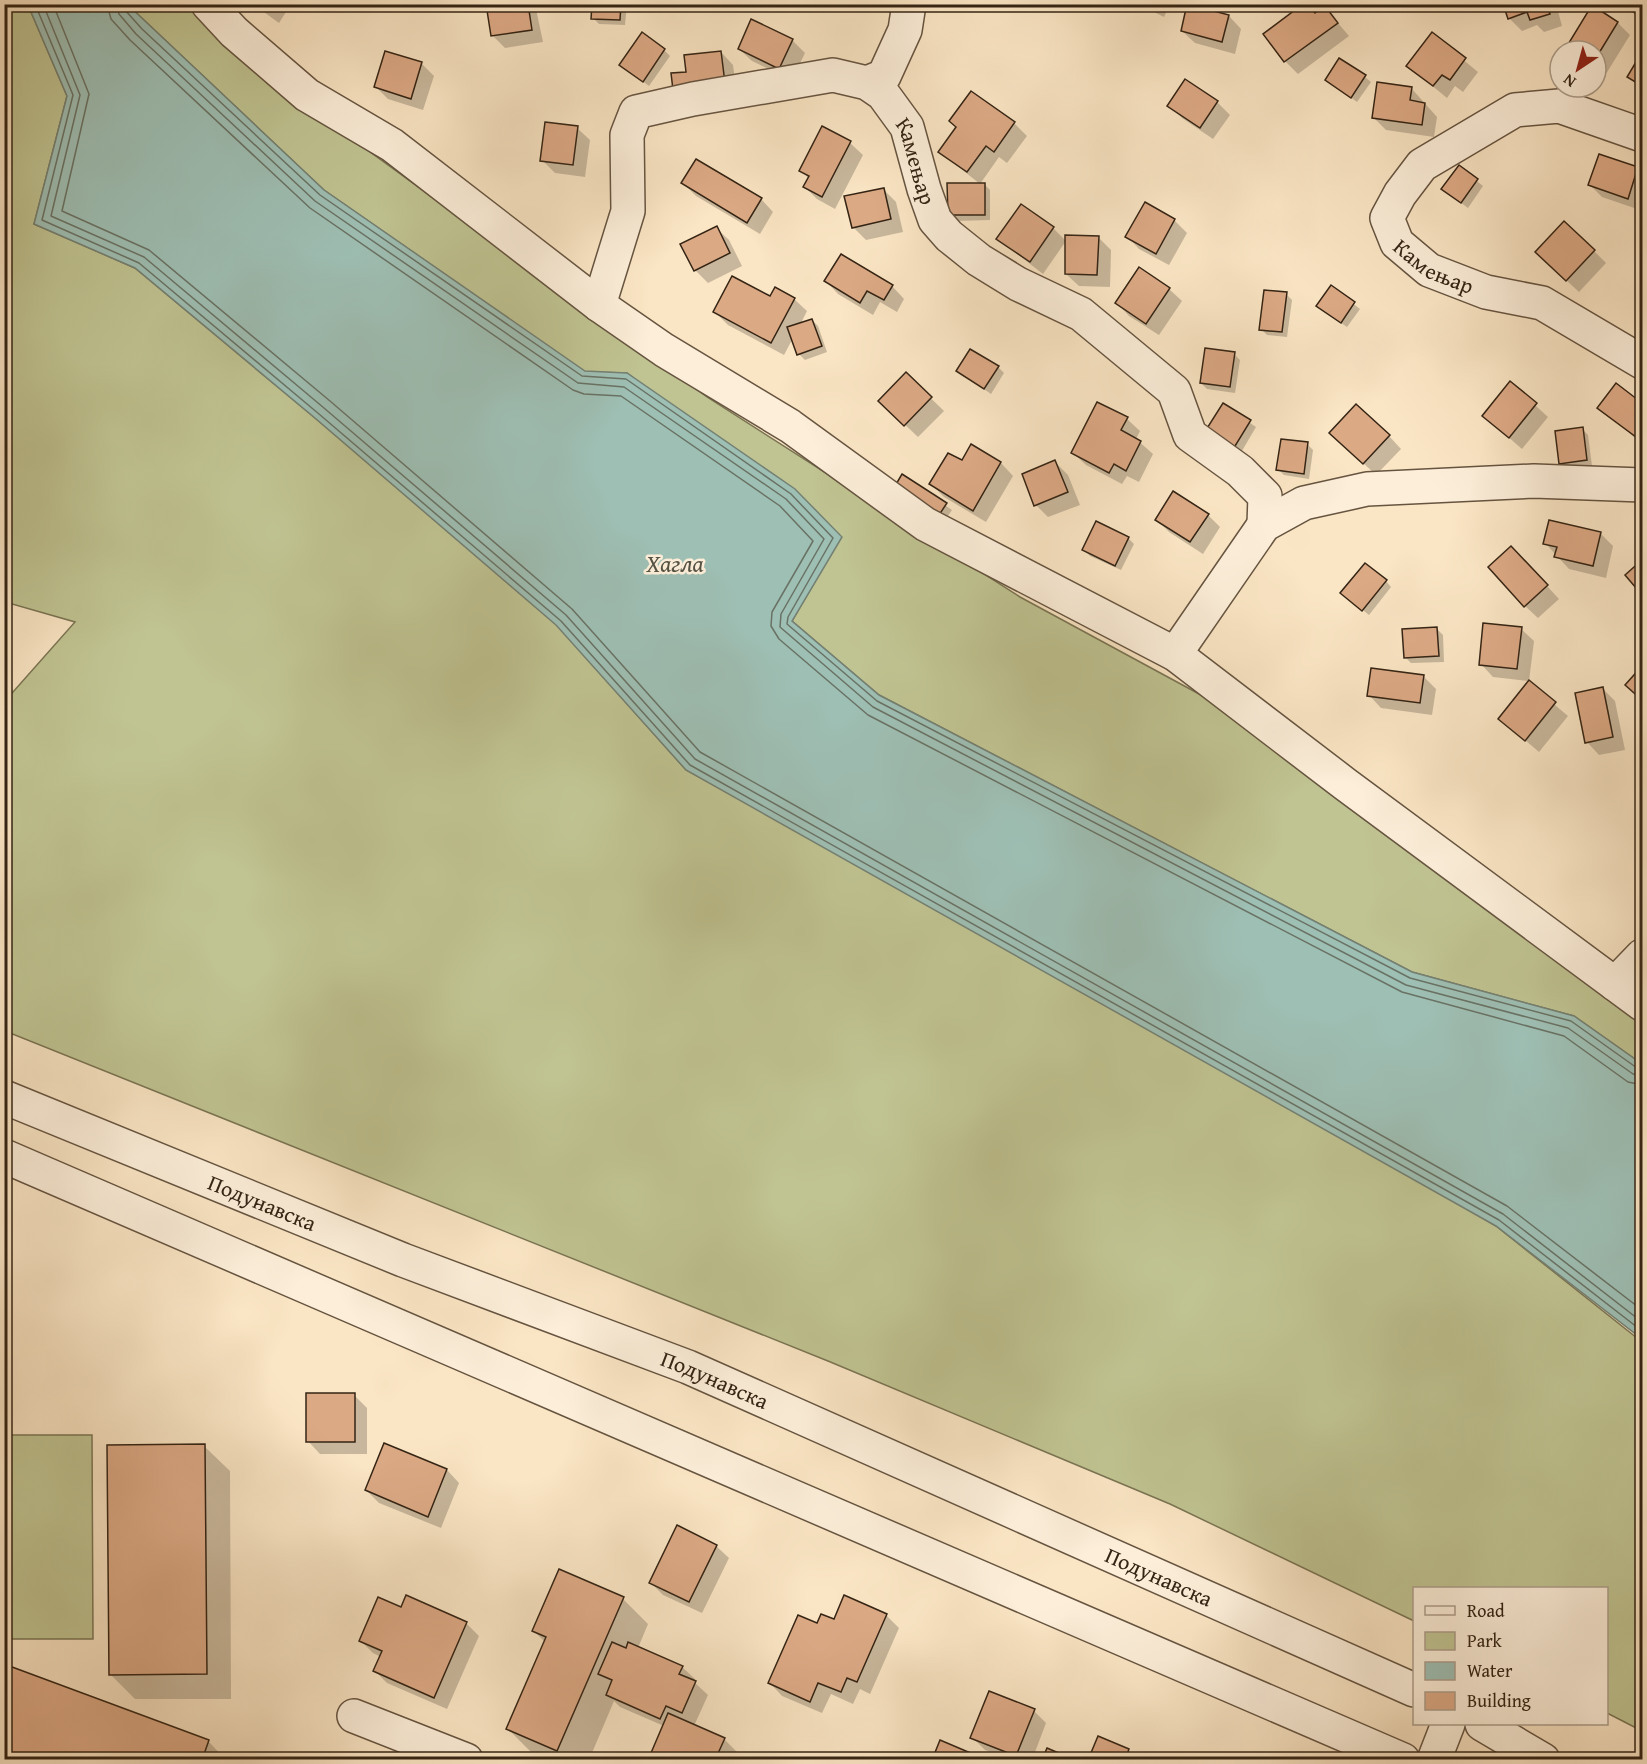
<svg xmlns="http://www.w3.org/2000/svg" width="1647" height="1764" font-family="'Gentium Book Plus',serif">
<rect width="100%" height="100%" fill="#fae5c4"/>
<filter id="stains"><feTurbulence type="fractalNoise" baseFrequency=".00333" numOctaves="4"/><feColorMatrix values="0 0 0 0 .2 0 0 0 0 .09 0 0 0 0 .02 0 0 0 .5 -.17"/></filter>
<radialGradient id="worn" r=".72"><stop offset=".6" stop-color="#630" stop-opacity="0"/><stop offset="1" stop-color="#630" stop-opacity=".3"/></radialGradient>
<g fill="#c0c492" stroke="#7a7453" stroke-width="1.5">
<polygon points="4,5 28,5 67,96 34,224 135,268 315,418 557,625 686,770 1274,1094 1496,1226 1642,1342 1642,1731 1607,1713 1606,1588 1414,1588 1414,1621 1170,1504 828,1361 5,1031 5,701 75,622 5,602"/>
<polygon points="128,5 193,5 241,58 707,397 1020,597 1225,708 1642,1021 1642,1064 1574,1016 1412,972 879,695 792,621 841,537 627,373 585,372 324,190"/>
<polygon points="5,1435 92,1435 93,1639 5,1639"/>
</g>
<polygon fill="#9ebfb4" stroke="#748174" stroke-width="1.5" points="28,5 128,5 324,190 585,371 627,373 795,489 842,537 792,621 879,695 1412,972 1574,1016 1642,1064 1642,1339 1496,1226 686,770 556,625 315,418 135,268 34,224 67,96"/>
<g fill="#0003">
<polygon points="253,4 291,4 279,23"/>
<polygon points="487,4 535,4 543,42 505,48 492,35"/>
<polygon points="593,4 627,4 625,25 599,24 593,18"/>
<polygon points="1138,4 1170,4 1164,17"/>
<polygon points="1307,4 1317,14 1325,8 1349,36 1298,74 1285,61"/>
<polygon points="1504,4 1556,4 1562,26 1544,32 1537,25 1522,31 1509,18"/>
<polygon points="1625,4 1642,4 1642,20 1637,17"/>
<polygon points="1593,7 1618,23 1630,35 1606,74 1596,68 1596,51 1574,51 1569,46"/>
<polygon points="1229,16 1241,29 1235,54 1195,43 1182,31"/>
<polygon points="1432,34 1478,72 1463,92 1455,86 1447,98 1408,66"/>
<polygon points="792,40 805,53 792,80 752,61 739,49"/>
<polygon points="664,50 670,56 649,86 621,65"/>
<polygon points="721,52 733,65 737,95 688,73"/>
<polygon points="1642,55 1642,90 1629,77"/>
<polygon points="421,63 434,76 423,110 388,99 376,87"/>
<polygon points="1365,77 1371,82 1357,102 1327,80"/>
<polygon points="1412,89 1437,117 1434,137 1386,130 1373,117"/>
<polygon points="971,93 1014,123 1027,136 1007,163 999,157 980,184 940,152 957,128"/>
<polygon points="1217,102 1230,115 1213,139 1182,118 1169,105"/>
<polygon points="577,128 590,140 585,177 555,173 542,160"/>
<polygon points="850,143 863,155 835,209 817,199 805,187 809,179 801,170"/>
<polygon points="1600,156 1638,169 1642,174 1640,210 1602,197 1590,185"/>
<polygon points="1459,167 1483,186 1468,208 1449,194"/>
<polygon points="683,183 761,199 773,212 760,234 696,196"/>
<polygon points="984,184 990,190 990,220 955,221 949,215"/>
<polygon points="883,189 896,202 903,232 866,240 853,227"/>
<polygon points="1174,220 1187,233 1169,265 1139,249 1127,236"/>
<polygon points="716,228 729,240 742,266 708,283 695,270 682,245"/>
<polygon points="1053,228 1066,241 1043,274 998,239"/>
<polygon points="1098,237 1111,250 1110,287 1079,286 1066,274"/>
<polygon points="1594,251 1606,263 1579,292 1550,265"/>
<polygon points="826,281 892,286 904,299 897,312 880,302 873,315 838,294"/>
<polygon points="1331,287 1360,309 1347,327 1324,311"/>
<polygon points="1169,289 1182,301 1159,335 1129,316 1117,303"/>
<polygon points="1286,294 1292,300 1287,337 1267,335 1261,329"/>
<polygon points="771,298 794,299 807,311 800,325 812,320 818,326 827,352 805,360 799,354 793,338 784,355 728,325 715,312"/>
<polygon points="1234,354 1240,360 1235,393 1207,389 1201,383"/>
<polygon points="998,367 1004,373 991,394 958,371"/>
<polygon points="906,374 944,411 918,437 880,401"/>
<polygon points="1511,383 1548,417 1522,449 1484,416"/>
<polygon points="1616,385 1642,405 1642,444 1599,407"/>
<polygon points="1223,405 1256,427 1239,456 1211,439"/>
<polygon points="1127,419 1140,431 1136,439 1153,454 1139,482 1127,476 1122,484 1086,465 1073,453"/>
<polygon points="1582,429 1588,435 1592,466 1567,469 1561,463"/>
<polygon points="1389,436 1401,449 1376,475 1344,445"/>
<polygon points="1307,444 1313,450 1309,479 1284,475 1278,469"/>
<polygon points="972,446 1001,463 1013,476 986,522 944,497 931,484 962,462"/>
<polygon points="1055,462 1068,475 1080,505 1048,517 1036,505"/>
<polygon points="903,476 952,510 939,529"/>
<polygon points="1208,515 1220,527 1203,554 1169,532 1157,520"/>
<polygon points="1600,533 1613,546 1606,578 1569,569 1545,543"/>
<polygon points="1128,538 1134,544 1121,570 1090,556 1084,550"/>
<polygon points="1523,560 1559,599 1538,618 1525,606"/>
<polygon points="1386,581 1391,587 1369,615 1348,598"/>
<polygon points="1437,629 1443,635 1444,662 1411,663 1405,657"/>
<polygon points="1521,629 1534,641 1529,681 1493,677 1481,664"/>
<polygon points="1423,676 1436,689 1432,715 1381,708 1369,695"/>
<polygon points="1529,683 1568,716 1539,752 1500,719"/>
<polygon points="1603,689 1615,701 1625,750 1599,755 1587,742"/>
<polygon points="354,1395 367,1408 367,1454 320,1454 308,1441"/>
<polygon points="385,1445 447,1470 459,1483 441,1528 379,1503 366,1490"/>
<polygon points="204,1446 230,1471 231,1699 135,1699 110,1674"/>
<polygon points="716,1546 729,1558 702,1613 663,1595 650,1582"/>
<polygon points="407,1597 466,1623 479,1636 447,1709 387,1683 375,1671 381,1657 373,1653 361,1641 402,1609"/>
<polygon points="623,1599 648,1624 638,1648 682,1667 695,1679 694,1682 708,1695 694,1726 724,1739 737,1752 733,1760 650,1760 664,1726 620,1707 614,1701 589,1760 546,1760 533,1754 508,1729 546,1643 533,1630"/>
<polygon points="886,1615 899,1628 870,1694 860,1689 853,1704 831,1694 822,1713 782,1696 770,1683 818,1625"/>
<polygon points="4,1666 209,1742 226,1760 4,1760"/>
<polygon points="1034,1711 1046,1723 1032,1760 1009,1760 985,1750 972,1737"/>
<polygon points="1128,1750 1138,1760 1090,1760"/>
<polygon points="746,1756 755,1760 744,1760"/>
</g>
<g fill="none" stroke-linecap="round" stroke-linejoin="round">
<g stroke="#697264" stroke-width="1.5">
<polyline points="35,4 73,95 42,220 139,263 319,414 561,621 690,765 1499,1220 1642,1331"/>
<polyline points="43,4 80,95 51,216 144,257 324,408 566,615 695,759 1503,1214 1642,1322"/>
<polyline points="53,4 89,94 62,211 149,250 330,401 572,609 700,752 1507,1206 1642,1310"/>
<polyline points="107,4 111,19 130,40 310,208 573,390 584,394 621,396 780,506 813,541 772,612 771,626 779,639 868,715 1402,992 1564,1036 1628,1082 1642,1085"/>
<polyline points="116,4 119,14 136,34 315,201 578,383 624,387 786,499 824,539 781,614 780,627 873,707 1406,985 1568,1028 1633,1074 1642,1076"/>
<polyline points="124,4 125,10 142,29 320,195 582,376 626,379 791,494 833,538 788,617 787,624 877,701 1410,978 1571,1021 1637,1068 1642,1069"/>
</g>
</g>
<g fill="#dca985" stroke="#342414" stroke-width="1.5">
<polygon points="486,4 528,4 532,30 491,36"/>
<polygon points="592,4 621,4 620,20 591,19"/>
<polygon points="1187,4 1229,15 1222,42 1181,31"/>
<polygon points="1303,4 1309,4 1315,13 1325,6 1338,23 1284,62 1263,34"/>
<polygon points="1503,4 1547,4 1550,14 1530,20 1527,12 1508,19"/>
<polygon points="1623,4 1642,4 1642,18"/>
<polygon points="1592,5 1618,22 1596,58 1596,51 1575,51 1567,46"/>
<polygon points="751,19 793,39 779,69 738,49"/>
<polygon points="642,32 665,49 643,82 619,65"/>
<polygon points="1432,32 1466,58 1450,80 1442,75 1433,86 1406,66"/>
<polygon points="385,51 422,62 411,99 374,87"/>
<polygon points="721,51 725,83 673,90 671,73 686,72 684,55"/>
<polygon points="1642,52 1642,86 1627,77"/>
<polygon points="1339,58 1366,75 1351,98 1325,80"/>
<polygon points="1185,79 1218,101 1200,128 1167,106"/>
<polygon points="1377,82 1412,87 1410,100 1425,103 1422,125 1372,118"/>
<polygon points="971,91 1015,122 994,152 986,146 967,172 938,152 956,127 949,121"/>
<polygon points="545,122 578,126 573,165 540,161"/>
<polygon points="822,126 851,141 822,197 803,187 809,176 799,171"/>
<polygon points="1599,154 1638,167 1628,199 1588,185"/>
<polygon points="696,159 762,198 747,223 681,183"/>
<polygon points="1459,165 1478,179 1461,203 1441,189"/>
<polygon points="947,183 985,183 985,215 948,215"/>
<polygon points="884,188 891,219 852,228 844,196"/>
<polygon points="1145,202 1175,219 1156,254 1125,237"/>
<polygon points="1021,204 1054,227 1030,262 996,239"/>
<polygon points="1564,221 1595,250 1566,281 1535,252"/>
<polygon points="717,226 730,253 694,271 680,244"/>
<polygon points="1065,235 1099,236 1097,275 1065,274"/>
<polygon points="841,254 893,285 884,300 867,291 860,303 824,281"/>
<polygon points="1139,267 1170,288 1146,324 1115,303"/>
<polygon points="732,276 770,296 775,287 795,298 771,343 713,312"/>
<polygon points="1331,285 1355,302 1341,323 1316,306"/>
<polygon points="1264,290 1287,292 1282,332 1259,330"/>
<polygon points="812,319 822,346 797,355 787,327"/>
<polygon points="1205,348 1235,352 1230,387 1200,383"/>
<polygon points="970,349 999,366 984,389 956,371"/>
<polygon points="906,372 932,397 904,426 878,401"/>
<polygon points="1510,381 1537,403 1509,438 1482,416"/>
<polygon points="1616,383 1642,403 1642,429 1636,437 1597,408"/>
<polygon points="1097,402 1128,417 1121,430 1141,441 1126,471 1114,464 1109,473 1071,453"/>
<polygon points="1223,403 1251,420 1232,451 1204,433"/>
<polygon points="1356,404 1390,435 1363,464 1329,433"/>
<polygon points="1583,427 1587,460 1559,464 1555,431"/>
<polygon points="1281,439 1308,442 1304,474 1276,470"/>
<polygon points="971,444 1001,462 973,511 929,484 948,453 962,460"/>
<polygon points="1055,460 1068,492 1034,506 1022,474"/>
<polygon points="902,474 947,503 933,524 895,486"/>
<polygon points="1173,491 1209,514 1190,542 1155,520"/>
<polygon points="1549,520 1601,532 1593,566 1554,557 1557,547 1543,544"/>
<polygon points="1096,521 1129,537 1115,566 1082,550"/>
<polygon points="1511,546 1548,585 1524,607 1488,567"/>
<polygon points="1642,560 1642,595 1625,575"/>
<polygon points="1365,563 1387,580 1362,611 1340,593"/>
<polygon points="1483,623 1522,627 1517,669 1479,665"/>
<polygon points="1437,627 1439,656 1404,658 1402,629"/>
<polygon points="1642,666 1642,700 1625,685"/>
<polygon points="1371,668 1424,675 1420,703 1367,696"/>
<polygon points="1529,680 1556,702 1525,741 1498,719"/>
<polygon points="1603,687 1613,737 1585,743 1575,693"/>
<rect x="306" y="1393" width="49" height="49"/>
<polygon points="384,1443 447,1469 428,1517 365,1490"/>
<polygon points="205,1444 207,1674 109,1675 107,1445"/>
<polygon points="677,1525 717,1545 689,1602 649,1583"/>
<polygon points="559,1569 624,1597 557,1751 506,1729 546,1637 532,1631"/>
<polygon points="406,1595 467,1622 434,1698 373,1671 382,1651 359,1641 378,1597 401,1607"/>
<polygon points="844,1595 887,1614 857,1682 847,1678 841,1692 818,1683 810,1702 768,1683 798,1615 817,1623 821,1614 834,1619"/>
<polygon points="612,1642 626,1648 628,1642 683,1666 679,1674 696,1681 682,1713 666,1706 660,1719 606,1695 612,1680 598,1674"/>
<polygon points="4,1664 209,1740 202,1760 4,1760"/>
<polygon points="989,1691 1035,1709 1016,1756 970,1738"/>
<polygon points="668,1713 725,1738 715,1760 648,1760"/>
<polygon points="1098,1736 1129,1749 1125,1760 1088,1760"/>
<polygon points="940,1740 987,1760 932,1760"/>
<polygon points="1047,1748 1075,1760 1042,1760"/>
</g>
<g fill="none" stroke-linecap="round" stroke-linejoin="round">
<defs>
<g id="minor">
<polyline points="208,4 234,32 307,95 392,145 599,305 664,350 790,426 925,524 1175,654 1345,784 1642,1004"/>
<polyline points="867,83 884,76 905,30 909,4"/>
<path id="s1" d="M1642 135 1559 106 1515 110 1422 165 1400 194 1387 218 1397 243 1429 270 1486 292 1542 303 1642 362"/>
<path id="s2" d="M599 305 628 211 627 135 636 112 693 99 833 75 867 83 883 94 907 127 924 189 935 220 949 236 979 260 1018 284 1081 314 1174 391 1190 435 1240 471 1265 496 1264 525"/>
<polyline points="1175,654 1264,525 1304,503 1367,489 1534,481 1642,485"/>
<polyline points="1615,984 1642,956"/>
<path id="s3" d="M4 1097 403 1260 688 1367 1414 1690"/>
<polyline points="4,1156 1403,1760"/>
<polyline points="354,1716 466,1760"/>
<polyline points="1482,1724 1543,1760"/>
<polyline points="1434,1760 1448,1724"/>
</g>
</defs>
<use href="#minor" stroke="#665440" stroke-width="36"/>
<use href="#minor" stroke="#fceed9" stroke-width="33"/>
</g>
<g text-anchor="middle" stroke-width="5" stroke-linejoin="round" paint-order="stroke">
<g font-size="22" fill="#342414" stroke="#fceed9">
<text dy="8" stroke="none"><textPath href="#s2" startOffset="530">Камењар</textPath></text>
<text dy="8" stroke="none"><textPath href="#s1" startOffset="375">Камењар</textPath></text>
<text dy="8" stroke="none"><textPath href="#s3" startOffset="279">Подунавска</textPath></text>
<text dy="8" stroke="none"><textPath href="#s3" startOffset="765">Подунавска</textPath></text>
<text dy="8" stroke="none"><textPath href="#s3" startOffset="1251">Подунавска</textPath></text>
</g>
<g font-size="24" font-style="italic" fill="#545244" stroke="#fceed9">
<text x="675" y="572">Хагла</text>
</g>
</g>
<rect width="1647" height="1764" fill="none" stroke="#fae5c4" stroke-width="24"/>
<rect x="6" y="6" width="1635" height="1752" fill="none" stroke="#342414" stroke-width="3"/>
<rect x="12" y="12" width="1623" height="1740" fill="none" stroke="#342414" stroke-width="1.5"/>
<rect x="1413" y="1587" width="195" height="138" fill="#fceed9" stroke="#ac9d8a" stroke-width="1.5"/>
<rect x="1425" y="1606" width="30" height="9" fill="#fceed9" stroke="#ac9d8a" stroke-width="1.5"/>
<text x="1467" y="1617" font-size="18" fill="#342414">Road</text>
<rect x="1425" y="1632" width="30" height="18" fill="#c0c492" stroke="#ac9d8a" stroke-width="1.5"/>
<text x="1467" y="1647" font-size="18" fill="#342414">Park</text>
<rect x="1425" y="1662" width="30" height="18" fill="#9ebfb4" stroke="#ac9d8a" stroke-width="1.5"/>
<text x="1467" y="1677" font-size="18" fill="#342414">Water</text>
<rect x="1425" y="1692" width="30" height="18" fill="#dca985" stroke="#ac9d8a" stroke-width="1.5"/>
<text x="1467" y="1707" font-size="18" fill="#342414">Building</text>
<g transform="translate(1578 69) rotate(216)"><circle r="28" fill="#fceed9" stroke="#ac9d8a" stroke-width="1.5"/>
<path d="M0-4.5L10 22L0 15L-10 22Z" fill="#8f2418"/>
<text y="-9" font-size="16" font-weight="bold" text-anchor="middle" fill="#342414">N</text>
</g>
<rect width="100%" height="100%" filter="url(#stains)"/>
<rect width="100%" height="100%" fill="url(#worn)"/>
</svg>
